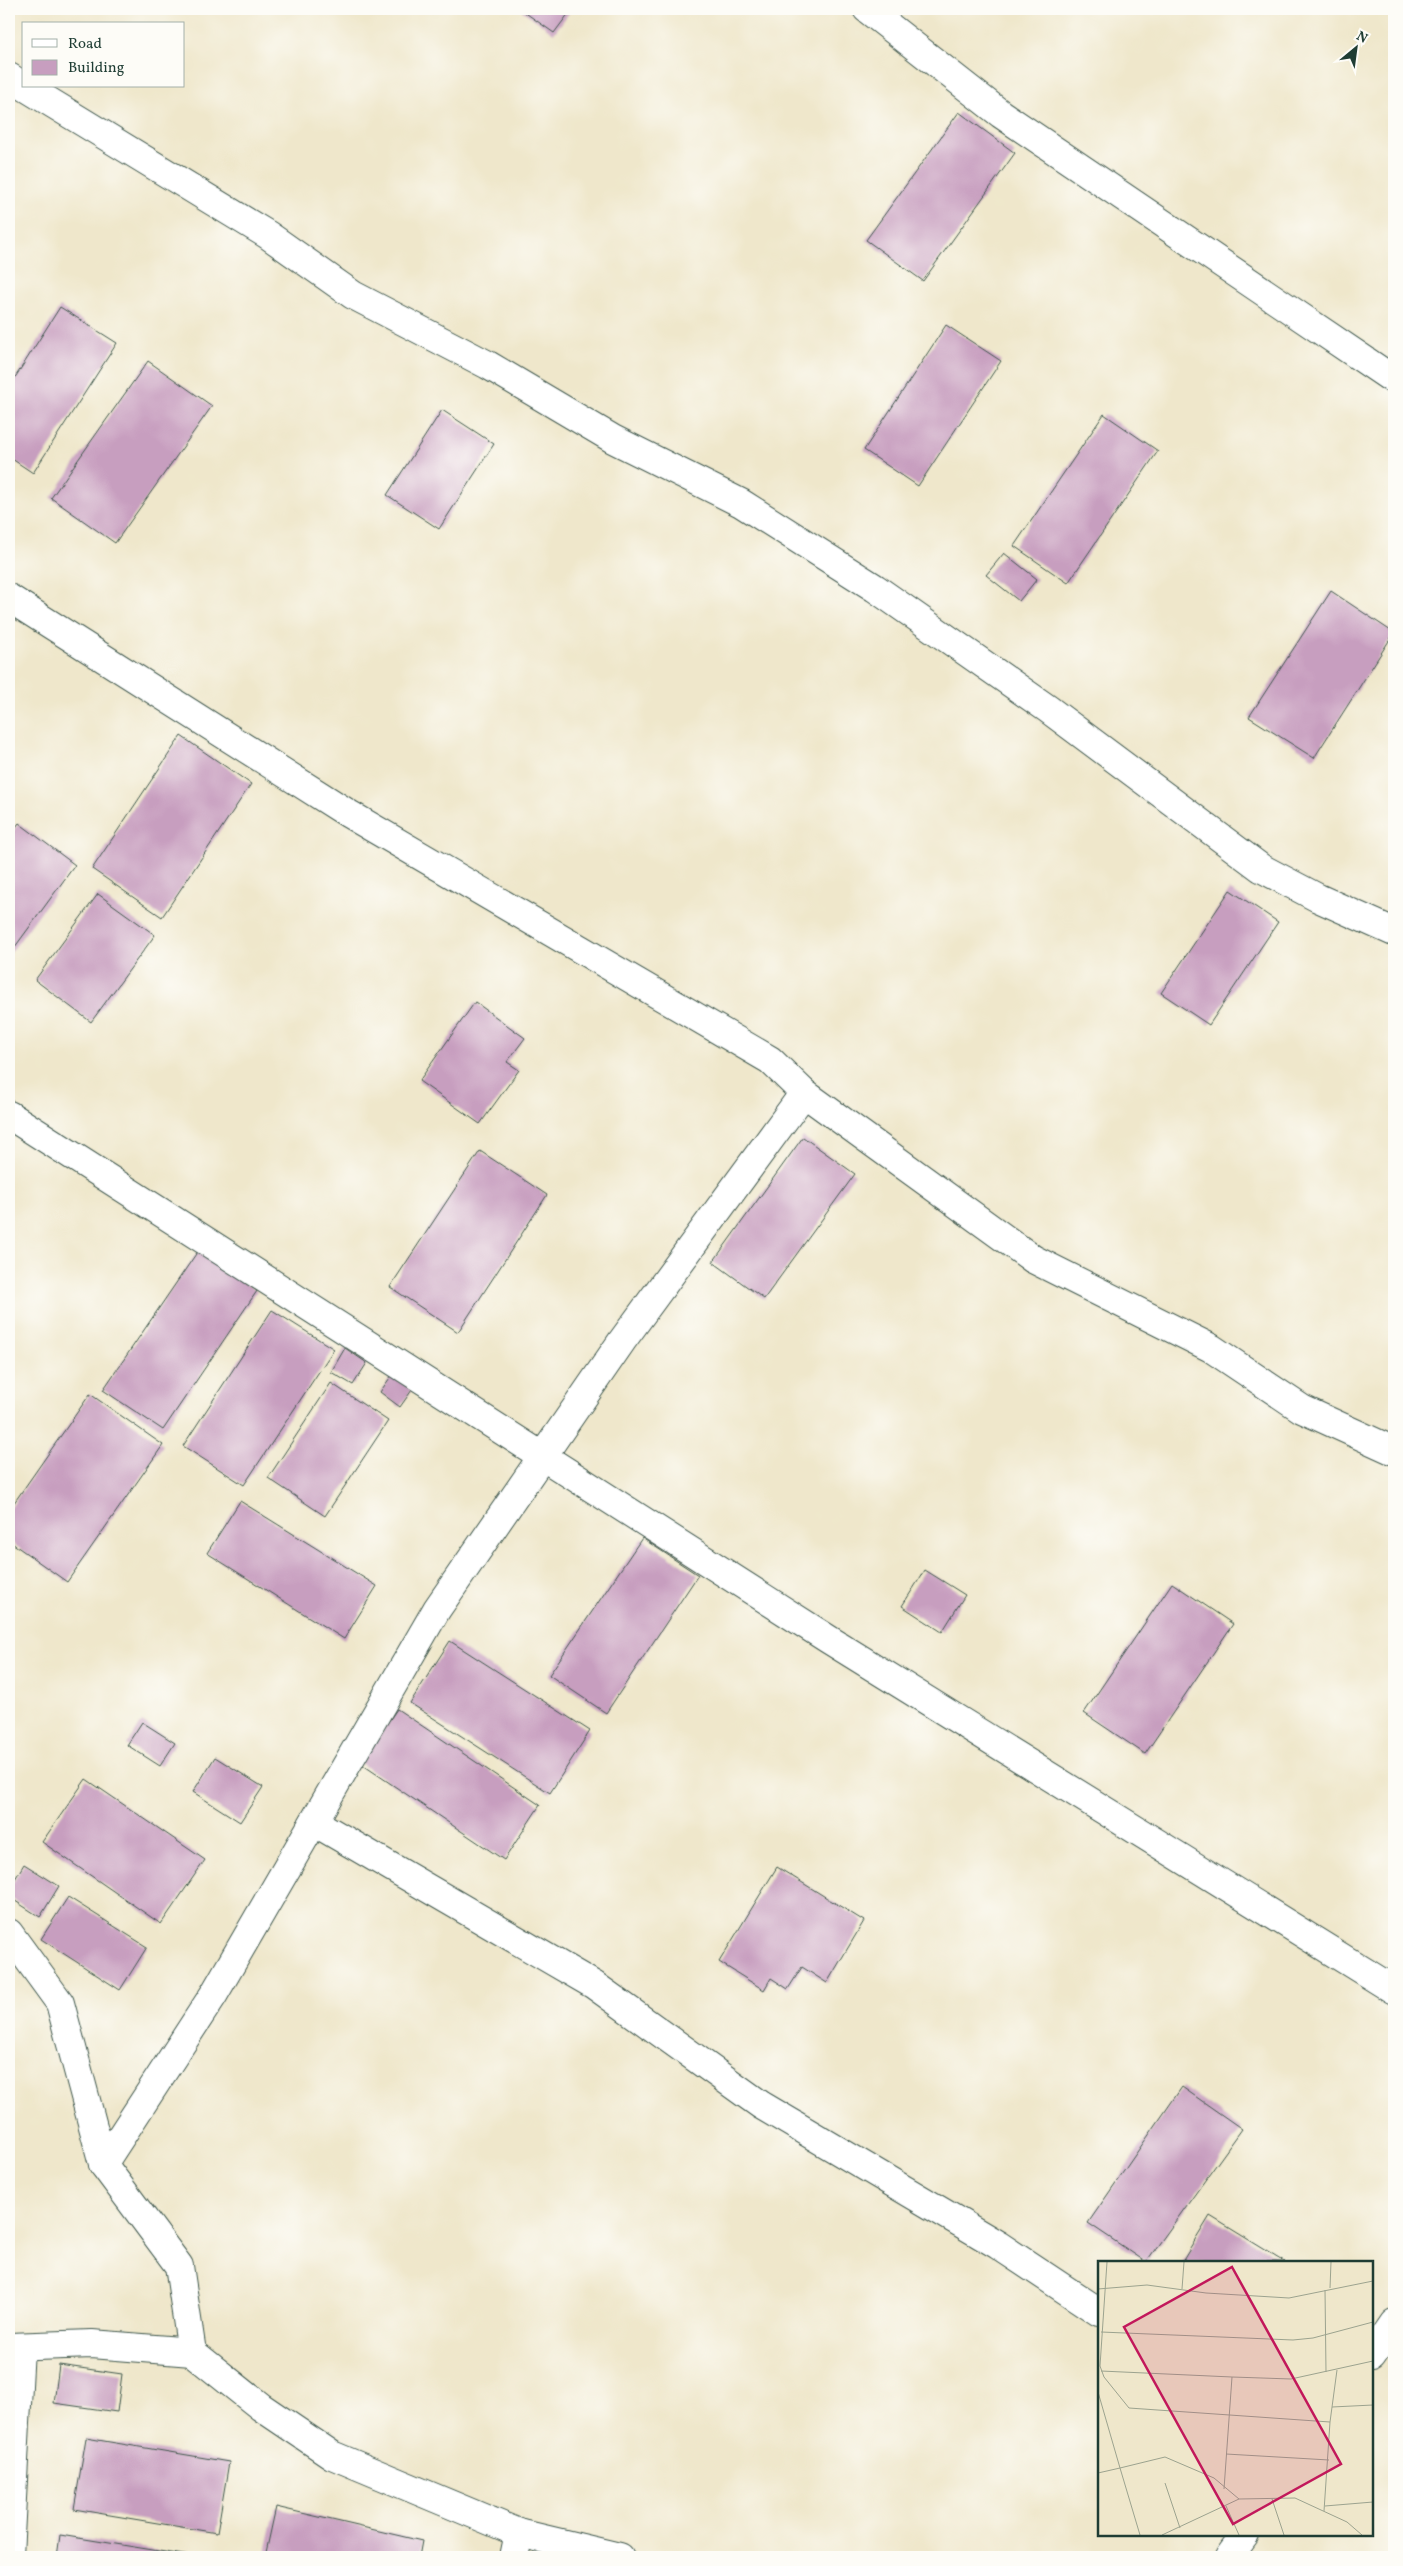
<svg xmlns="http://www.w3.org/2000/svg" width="1403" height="2566" font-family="Vollkorn,serif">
<rect width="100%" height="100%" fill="#fdfcf7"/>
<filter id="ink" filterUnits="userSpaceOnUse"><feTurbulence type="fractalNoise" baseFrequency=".02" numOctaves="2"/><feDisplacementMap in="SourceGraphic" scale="10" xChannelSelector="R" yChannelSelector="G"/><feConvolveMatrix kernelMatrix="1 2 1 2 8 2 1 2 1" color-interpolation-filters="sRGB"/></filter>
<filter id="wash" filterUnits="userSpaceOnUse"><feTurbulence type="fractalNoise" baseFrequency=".0096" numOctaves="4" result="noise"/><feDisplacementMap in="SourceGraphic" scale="20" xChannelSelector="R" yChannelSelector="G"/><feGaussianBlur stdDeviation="1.12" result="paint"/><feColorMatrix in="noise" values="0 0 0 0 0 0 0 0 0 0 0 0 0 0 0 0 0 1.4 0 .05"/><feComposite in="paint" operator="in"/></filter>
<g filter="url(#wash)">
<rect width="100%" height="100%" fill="#efe7cb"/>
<g id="blocks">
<g fill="#c79ebf">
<polygon points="520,9 572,9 554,33"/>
<polygon points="959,112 1015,153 923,281 866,240"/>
<polygon points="60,307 117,343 33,473 9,457 9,387"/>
<polygon points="946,325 1001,361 918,486 864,450"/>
<polygon points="148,361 212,406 115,543 51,498"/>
<polygon points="442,410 494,444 439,529 387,495"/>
<polygon points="1104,414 1158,451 1068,583 1014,546"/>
<polygon points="1004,553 1037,579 1019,601 986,575"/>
<polygon points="1331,591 1394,633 1314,758 1249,717"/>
<polygon points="181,736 251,784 162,917 92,869"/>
<polygon points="19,823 75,865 9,955 9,836"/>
<polygon points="1230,890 1278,922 1209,1025 1161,993"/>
<polygon points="98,894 155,935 91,1022 35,980"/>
<polygon points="475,1002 525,1038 507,1062 519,1070 480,1124 419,1081"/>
<polygon points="803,1137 855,1174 764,1299 713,1262"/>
<polygon points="480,1151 547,1195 458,1332 390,1287"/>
<polygon points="198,1251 257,1291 163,1430 103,1390"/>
<polygon points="272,1310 334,1349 244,1485 183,1446"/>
<polygon points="345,1348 367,1363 353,1385 331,1372"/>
<polygon points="392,1375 412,1390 400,1407 380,1392"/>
<polygon points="331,1383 388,1421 325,1516 268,1478"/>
<polygon points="90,1394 163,1445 67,1582 9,1541 9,1510"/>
<polygon points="240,1501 377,1586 344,1639 207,1553"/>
<polygon points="642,1538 698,1575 606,1713 549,1675"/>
<polygon points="925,1570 965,1595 942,1632 902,1606"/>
<polygon points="1172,1583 1233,1624 1145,1754 1084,1713"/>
<polygon points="450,1641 590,1731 550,1793 410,1703"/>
<polygon points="397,1709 540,1805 504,1860 360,1763"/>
<polygon points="142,1722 175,1743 160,1766 127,1745"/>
<polygon points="215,1757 263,1787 240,1822 193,1792"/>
<polygon points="86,1779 205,1860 161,1924 42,1842"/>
<polygon points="24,1864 59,1886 40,1917 9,1897 9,1889"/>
<polygon points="777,1867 864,1921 827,1983 802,1967 788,1989 771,1978 764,1990 719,1962"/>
<polygon points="68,1897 147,1947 120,1990 41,1939"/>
<polygon points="1182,2087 1242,2129 1146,2262 1088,2223"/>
<polygon points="1210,2216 1285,2262 1182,2262"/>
<polygon points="59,2365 122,2374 117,2412 54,2403"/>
<polygon points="86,2438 229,2462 217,2533 74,2509"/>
<polygon points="276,2507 422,2541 419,2557 265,2557"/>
<polygon points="60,2535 190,2556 190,2557 57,2557"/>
</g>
</g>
</g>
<g filter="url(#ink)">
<use href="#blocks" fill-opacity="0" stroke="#3e564b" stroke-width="1"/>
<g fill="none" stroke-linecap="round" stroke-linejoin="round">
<defs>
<g id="minor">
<polyline points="867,9 1001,114 1394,380"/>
<polyline points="9,77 268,235 353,295 488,365 613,439 741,503 875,588 1048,709 1261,868 1318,898 1394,932"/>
<polyline points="9,598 349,814 770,1060 804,1093 622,1341 437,1609 214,1994 103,2164"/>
<polyline points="804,1093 1033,1259 1211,1348 1302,1409 1394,1451"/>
<polyline points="9,1115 828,1639 1394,1990"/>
<polyline points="314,1822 594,1985 761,2105 998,2245 1099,2312"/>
<polyline points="9,1933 60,2003 103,2164 179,2266 192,2352 261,2407 332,2455 519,2533 620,2557"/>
<polyline points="9,2347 92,2344 192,2352"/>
<polyline points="1372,2355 1394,2323"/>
<polyline points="9,2555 20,2348"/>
<polyline points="514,2557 519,2533"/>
<polyline points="1229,2557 1245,2535"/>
</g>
</defs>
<use href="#minor" stroke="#3e564b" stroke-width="30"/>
<use href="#minor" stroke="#fff" stroke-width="28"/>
</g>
</g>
<g transform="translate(1098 2261)">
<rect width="275" height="275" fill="#efe7cb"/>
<path fill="none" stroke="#9ca38f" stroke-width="1" d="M9 1 2 105 6 116 31 147 232 161M232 27 233 1M0 28 49 24 108 32 191 37 275 20M84 28 86 1M227 29 228 111M3 71 195 79 215 77 275 61M3 110 134 116 126 228M134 116 193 118 275 100M0 131 22 207 0 212M234 146 275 144M128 193 231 199M67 222 82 267M174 238 186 274M128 245 141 274M227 245 275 241M226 250 232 161 239 109M42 274 22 207 67 196 116 217 141 238 197 237 249 261 264 274M64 274 141 238"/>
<path fill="#c2185b" fill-opacity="0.15" stroke="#c2185b" stroke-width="2.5" d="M134 6 243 203 135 263 26 66Z"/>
<rect width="275" height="275" fill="none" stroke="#1f3d34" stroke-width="2.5"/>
</g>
<rect width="1403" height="2566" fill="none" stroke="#fdfcf7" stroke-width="30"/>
<rect x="22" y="22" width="162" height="65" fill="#fdfcf7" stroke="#a4b0a9"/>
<rect x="32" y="39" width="25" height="8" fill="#ffffff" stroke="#a4b0a9"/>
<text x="68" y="48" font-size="15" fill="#1f3d34">Road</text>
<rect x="32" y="60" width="25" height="15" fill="#c79ebf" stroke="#a4b0a9"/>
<text x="68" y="72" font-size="15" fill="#1f3d34">Building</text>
<g transform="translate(1356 48) rotate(29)" stroke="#fdfcf7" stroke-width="4" paint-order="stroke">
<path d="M0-4L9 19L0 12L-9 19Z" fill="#1f3d34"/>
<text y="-8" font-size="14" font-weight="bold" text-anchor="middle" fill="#1f3d34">N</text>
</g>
</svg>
